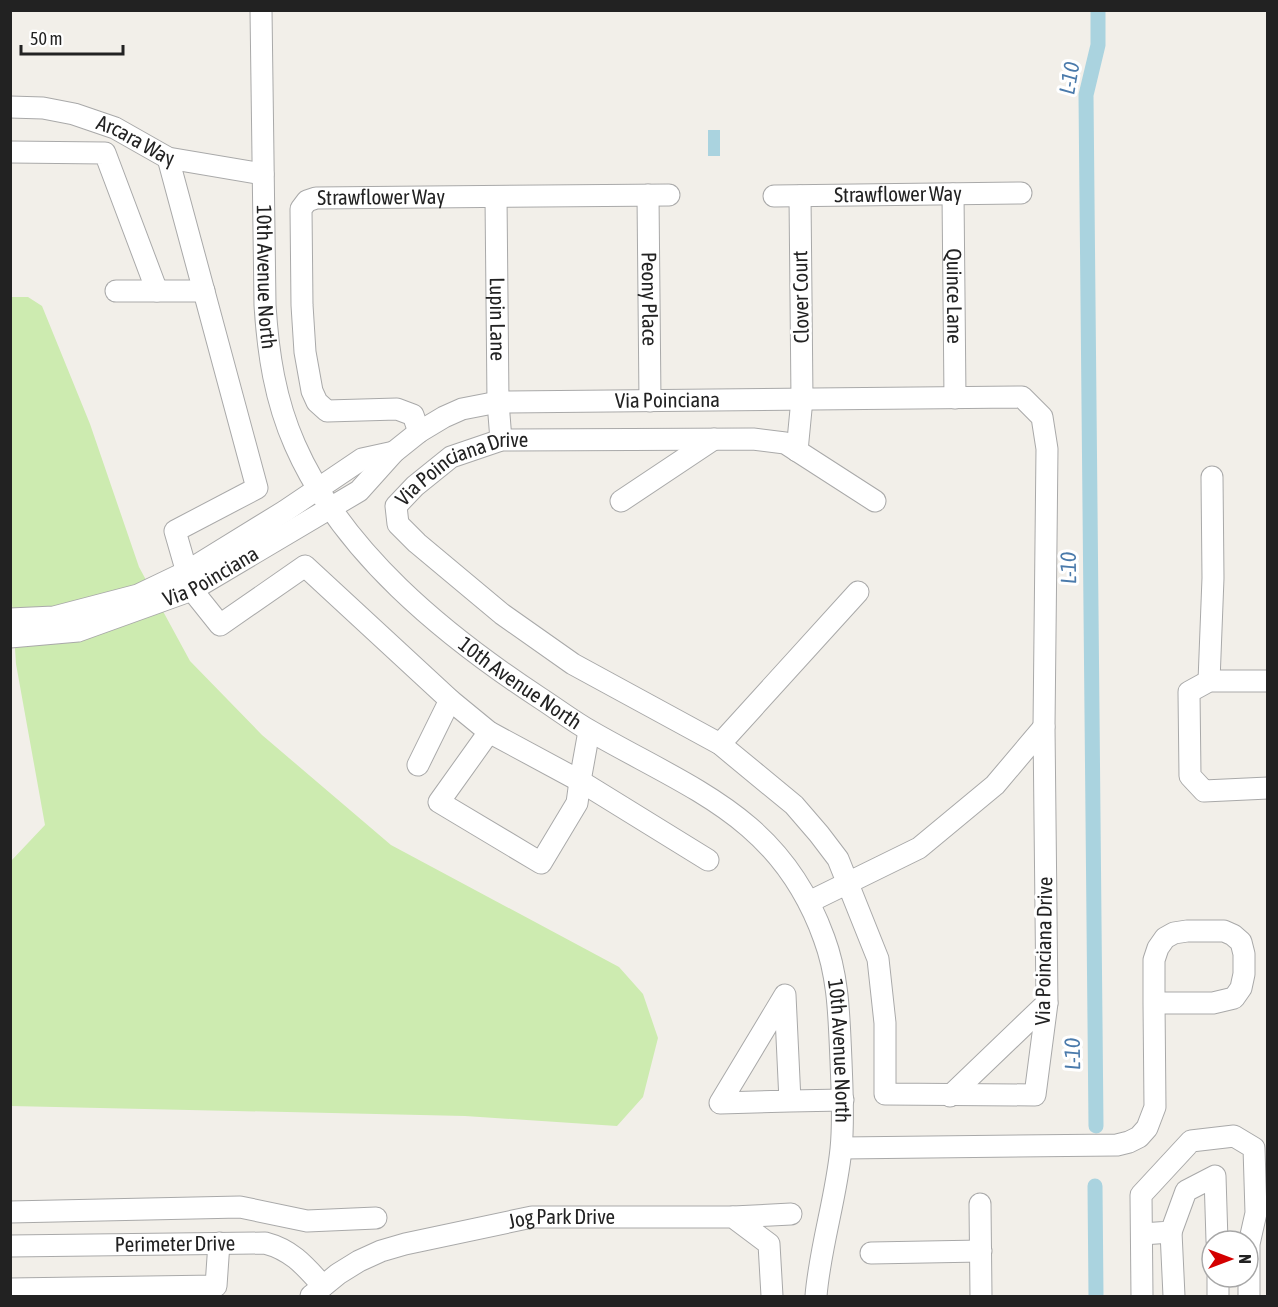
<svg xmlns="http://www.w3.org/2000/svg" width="1278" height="1307" font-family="'Asap Condensed',sans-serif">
<rect width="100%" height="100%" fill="#f2efe9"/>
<polygon fill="#cdebb0" points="10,297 28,297 42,306 90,424 139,567 190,661 262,735 391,845 619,967 643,994 658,1038 643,1097 617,1126 465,1116 11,1106 11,861 45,825 16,664 12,603 11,603"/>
<rect fill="#aad3df" x="708" y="130" width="12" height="26"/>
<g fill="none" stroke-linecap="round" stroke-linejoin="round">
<g stroke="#aad3df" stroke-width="15">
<polyline points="1096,1126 1086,95 1098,45 1098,10"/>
<polyline points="1095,1186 1096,1296"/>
</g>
<defs>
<g id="minor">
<path id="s1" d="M261 10 265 305C268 353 275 400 295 445 342 552 444 635 540 698 557 709 574 722 592 732 693 790 781 818 824 938 839 978 839 1019 841 1061 842 1090 844 1120 841 1149 836 1199 820 1247 816 1296"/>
<path id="s2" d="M10 107 43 108 74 114 115 128 168 158 263 174"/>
<polyline points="10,152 105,153 157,291"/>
<polyline points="168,158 257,488 175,531 192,590 220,625 305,566 450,700 489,732 580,781 589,731"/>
<path id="s3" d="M953 194 955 398"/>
<path id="s4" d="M648 195 650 401"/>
<path id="s5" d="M774 196 1021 193"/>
<path id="s6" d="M496 197 498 402 501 440"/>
<polyline points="116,291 204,291"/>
<path id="s7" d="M419 432 413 415 397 409 327 411 317 402 312 391 305 352 302 305 301 209 307 201 316 198 669 195"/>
<polyline points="797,451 802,399 800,196"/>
<polyline points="621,501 714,439"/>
<polyline points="10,619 54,617 138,595 186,572 285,511 362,459 394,452"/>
<path id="s8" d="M10 637 78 631 192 590 359 491 394 452 419 432 444 417 462 409 498 402 1022 397 1042 417 1047 449 1044 727"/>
<polyline points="1209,681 1213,578 1212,477"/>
<polyline points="1268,681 1209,681 1189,692 1190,776 1204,791 1268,788"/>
<polyline points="489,732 439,802 541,863 577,803 580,781 708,860"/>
<polyline points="720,744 858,592"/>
<polyline points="418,765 450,700"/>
<path id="s9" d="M809 902 919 848 995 785 1044 727 1047 1003 1035 1095 885 1094V1023L878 959 838 859 819 834 794 805 720 744 573 664 502 614 417 543 398 524 396 506 415 486 451 457 501 440 753 439 785 443 875 501"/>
<polyline points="950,1096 1047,1003"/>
<polyline points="790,1101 720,1103 785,995 790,1101 843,1100"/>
<polyline points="842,1148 1117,1145 1129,1142 1139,1137 1147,1128 1155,1107 1154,1003 1154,960 1158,948 1165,938 1174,933 1187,931 1224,931 1233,935 1241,942 1244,954 1244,974 1241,988 1234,998 1213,1003 1154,1003"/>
<polyline points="980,1204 981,1296"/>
<polyline points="10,1212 240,1207 307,1221 376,1218"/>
<polyline points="733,1217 791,1214"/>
<polyline points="1171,1232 1174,1296"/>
<polyline points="1142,1234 1171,1232 1186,1191 1215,1176 1217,1241"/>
<path id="s10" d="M10 1246 265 1243C292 1250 305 1266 323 1286"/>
<polyline points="871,1253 981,1251"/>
<polyline points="1218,1277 1218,1296"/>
<polyline points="10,1289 216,1286 219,1243"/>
<path id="s11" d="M311 1296 338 1274 359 1261 381 1251 405 1244 532 1217H733L769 1244 772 1296"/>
<polyline points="1142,1296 1141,1195 1191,1141 1234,1136 1254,1148 1256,1213 1249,1244 1249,1296"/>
</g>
</defs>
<use href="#minor" stroke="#a9a9a9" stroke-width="23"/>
<use href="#minor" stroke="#fff" stroke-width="21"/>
</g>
<g text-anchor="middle" stroke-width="6" stroke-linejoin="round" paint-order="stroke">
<g font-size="21" fill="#222" stroke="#fff">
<text dy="7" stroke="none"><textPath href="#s2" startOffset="132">Arcara Way</textPath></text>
<text dy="7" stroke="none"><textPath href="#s5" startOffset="124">Strawflower Way</textPath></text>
<text dy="7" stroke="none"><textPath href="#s7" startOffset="398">Strawflower Way</textPath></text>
<text dy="7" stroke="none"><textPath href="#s1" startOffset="267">10th Avenue North</textPath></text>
<text dy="7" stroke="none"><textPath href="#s3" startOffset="102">Quince Lane</textPath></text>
<text transform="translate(801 297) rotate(-91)" y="7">Clover Court</text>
<text dy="7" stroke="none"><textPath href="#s4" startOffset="104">Peony Place</textPath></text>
<text dy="7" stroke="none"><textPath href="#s6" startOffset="122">Lupin Lane</textPath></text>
<text dy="7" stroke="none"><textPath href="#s8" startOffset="723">Via Poinciana</textPath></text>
<text dy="7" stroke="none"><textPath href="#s9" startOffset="1714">Via Poinciana Drive</textPath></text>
<text dy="7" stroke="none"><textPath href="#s8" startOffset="212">Via Poinciana</textPath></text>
<text dy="7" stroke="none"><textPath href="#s1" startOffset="771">10th Avenue North</textPath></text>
<text transform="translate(1044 951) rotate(-89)" y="7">Via Poinciana Drive</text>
<text dy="7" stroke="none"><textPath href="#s1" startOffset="1292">10th Avenue North</textPath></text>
<text dy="7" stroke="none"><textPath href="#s11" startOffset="268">Jog Park Drive</textPath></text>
<text dy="7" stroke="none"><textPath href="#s10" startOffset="165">Perimeter Drive</textPath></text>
</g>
<g font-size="22" font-style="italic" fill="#4a7aab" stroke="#fff">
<text transform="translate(1069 78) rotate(-80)" y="8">L-10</text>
<text transform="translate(1068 568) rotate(-91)" y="8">L-10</text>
<text transform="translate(1072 1054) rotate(-91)" y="8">L-10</text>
</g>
</g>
<rect width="1278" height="1307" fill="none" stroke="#222222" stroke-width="24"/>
<g transform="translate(1230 1259) rotate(90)"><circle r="28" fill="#ffffff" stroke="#a7a7a7" stroke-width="1.5"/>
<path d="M0-4.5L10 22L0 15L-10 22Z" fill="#d40000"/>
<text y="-9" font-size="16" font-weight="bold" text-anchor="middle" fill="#222222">N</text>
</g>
<path d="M21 45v9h102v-9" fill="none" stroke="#222222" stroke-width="3"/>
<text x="30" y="45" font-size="18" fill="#222222" stroke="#ffffff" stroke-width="4.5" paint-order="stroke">50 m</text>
</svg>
